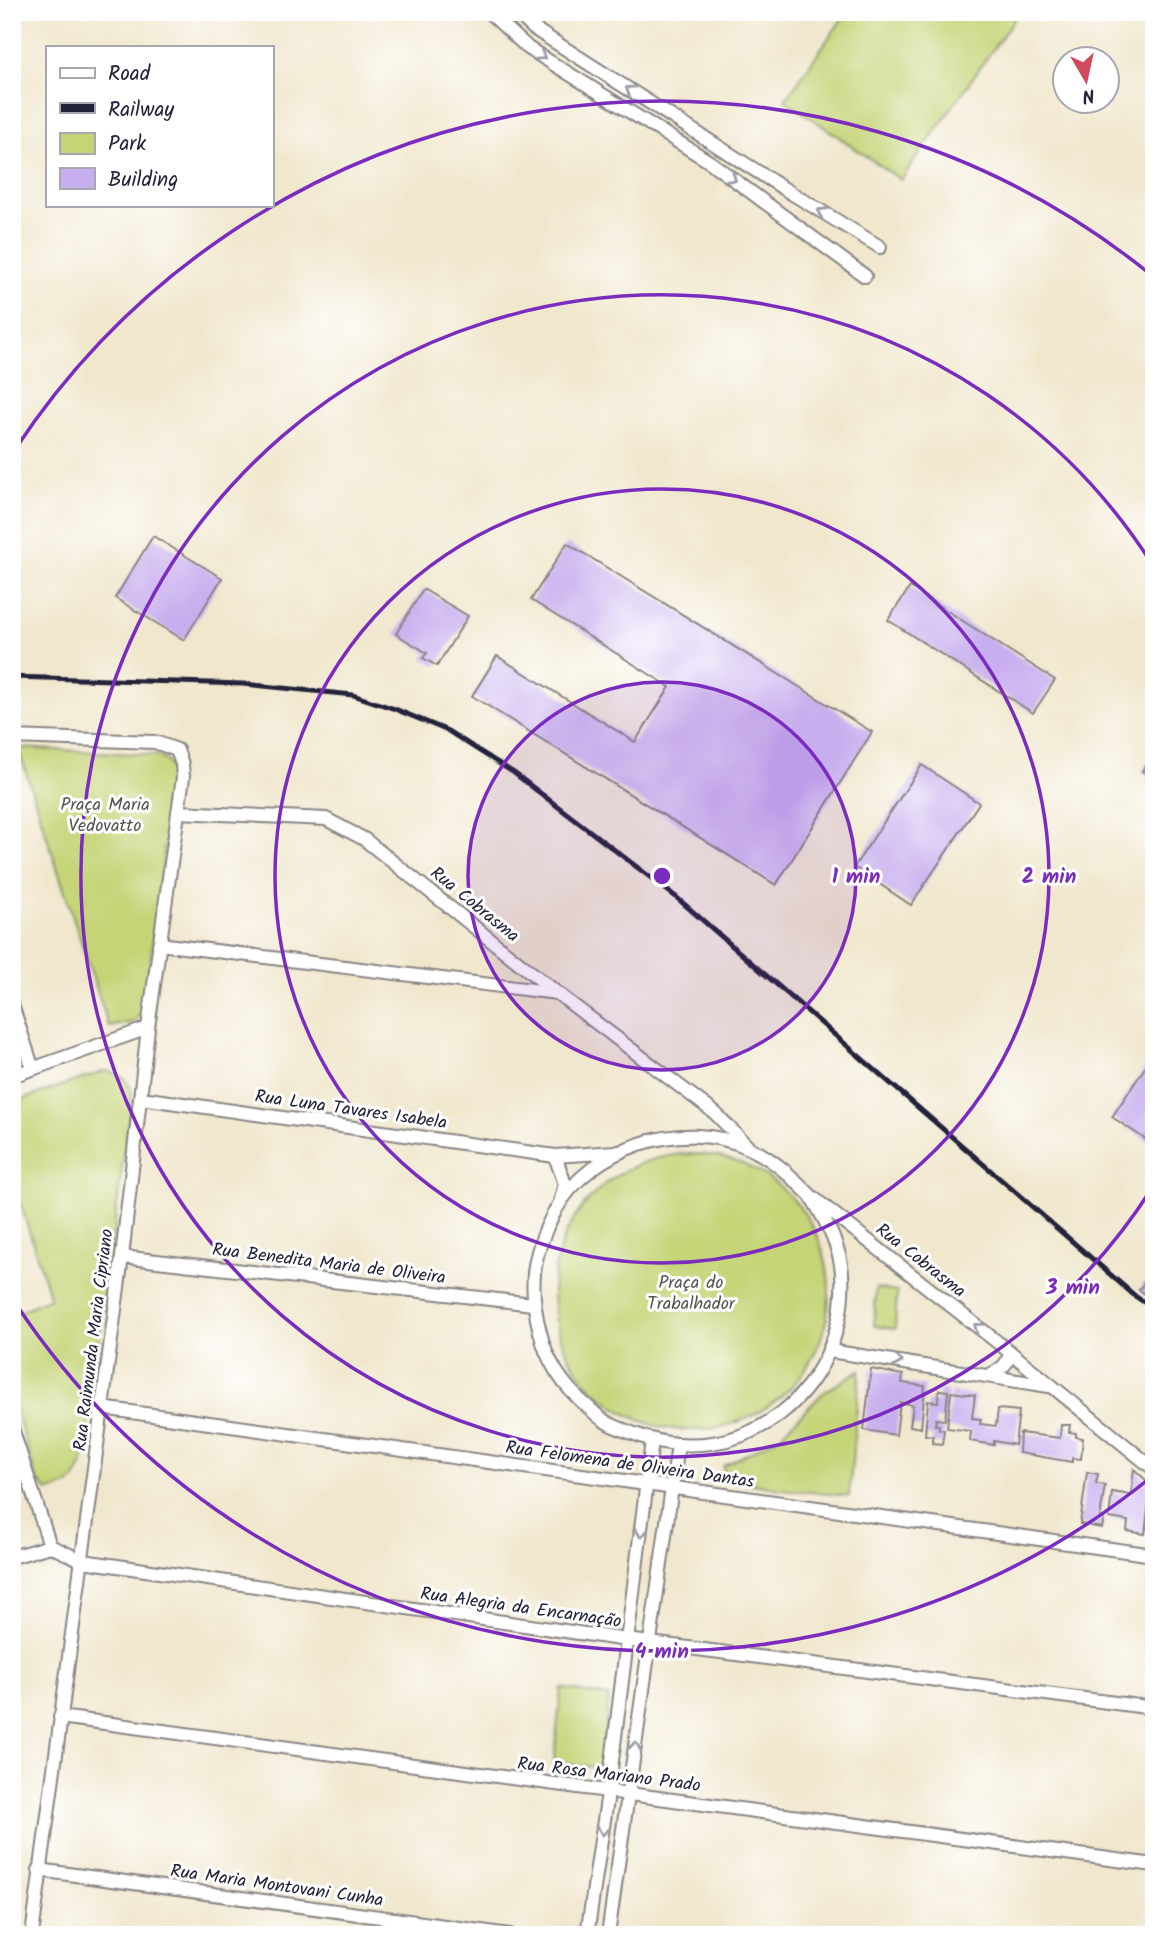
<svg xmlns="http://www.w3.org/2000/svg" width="1166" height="1947" font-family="Kalam,sans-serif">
<rect width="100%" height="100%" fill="#fff"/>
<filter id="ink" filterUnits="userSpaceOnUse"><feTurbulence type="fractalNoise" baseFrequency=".0143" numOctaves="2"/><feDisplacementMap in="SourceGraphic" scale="14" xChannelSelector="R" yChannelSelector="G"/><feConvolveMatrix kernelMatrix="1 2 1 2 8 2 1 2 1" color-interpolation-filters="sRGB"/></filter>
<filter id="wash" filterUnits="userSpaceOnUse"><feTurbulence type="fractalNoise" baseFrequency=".00686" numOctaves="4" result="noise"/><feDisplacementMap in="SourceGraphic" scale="28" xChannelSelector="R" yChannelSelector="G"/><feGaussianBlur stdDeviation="1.57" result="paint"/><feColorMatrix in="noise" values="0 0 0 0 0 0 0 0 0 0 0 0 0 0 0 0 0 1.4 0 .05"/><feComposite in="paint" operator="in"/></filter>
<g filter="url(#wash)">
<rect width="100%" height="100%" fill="#f0e7cc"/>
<g fill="#c4d476" stroke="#737b58" stroke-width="2">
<polygon points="847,12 1019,12 901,180 785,100"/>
<polygon points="18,748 156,755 168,762 173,777 144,1012 133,1022 109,1027"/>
<path d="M105 1071C121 1074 127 1077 132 1093L83 1463C77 1482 67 1488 48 1491L37 1480 12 1398V1315L50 1298 12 1176V1103Z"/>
<circle cx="691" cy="1292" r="138"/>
<polygon points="876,1288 897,1292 895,1329 874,1326"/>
<polygon points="860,1370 849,1496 781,1489 725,1479 723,1466 779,1437 823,1393"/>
<polygon points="561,1688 609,1697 601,1768 554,1763"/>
</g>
<g id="blocks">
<g fill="#c7aeee">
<polygon points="153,536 222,578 184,640 115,598"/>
<polygon points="567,543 872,732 776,885 472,696 497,656 635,742 670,687 531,600"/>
<polygon points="910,587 1055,680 1033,713 888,620"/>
<polygon points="423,589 468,616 437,666 423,658 427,653 396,634"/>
<polygon points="1154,753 1154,779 1142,771"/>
<polygon points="922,765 979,803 911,905 854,867"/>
<polygon points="1154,1054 1154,1145 1112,1117"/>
<polygon points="1154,1269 1154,1300 1139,1290"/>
<polygon points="871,1369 903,1375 902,1383 925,1386 921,1428 910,1426 913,1405 900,1402 896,1435 864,1430"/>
<polygon points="939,1390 948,1391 945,1420 936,1419 935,1425 939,1425 939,1429 944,1430 942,1444 932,1443 933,1436 925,1435 928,1401 938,1402"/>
<polygon points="951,1392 975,1395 972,1418 981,1419 980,1424 996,1426 998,1409 1019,1411 1015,1445 994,1441 994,1445 970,1441 971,1431 947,1428"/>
<polygon points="1061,1425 1070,1425 1069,1432 1076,1433 1076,1437 1083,1438 1081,1459 1072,1458 1072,1462 1019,1453 1020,1433 1060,1438"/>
<polygon points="1134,1469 1151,1485 1145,1534 1127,1531 1128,1521 1109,1518 1112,1492 1131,1495"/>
<polygon points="1087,1472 1098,1474 1096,1484 1105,1485 1100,1518 1104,1518 1102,1528 1080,1524"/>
<polygon points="1152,1500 1154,1500 1154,1530 1148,1530"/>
</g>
</g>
</g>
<g filter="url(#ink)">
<use href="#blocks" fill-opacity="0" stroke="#898484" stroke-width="2"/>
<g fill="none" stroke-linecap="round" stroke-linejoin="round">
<defs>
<g id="street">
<polyline points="489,12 528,48 710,162 865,276"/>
<polyline points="516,12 533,28 783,188 880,247"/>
<polyline points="12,737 155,742 177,750 182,764 183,777 148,1028 122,1257 32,1935"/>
<polyline points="178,812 326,819 364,839 557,993 715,1113 747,1146"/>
<polyline points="159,944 557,993"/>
<polyline points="12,1005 33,1069"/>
<polyline points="12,1076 148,1028"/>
<polyline points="141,1098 555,1156 616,1152"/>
<polyline points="555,1156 565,1184 561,1199"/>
<path d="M811 1196C825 1220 840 1245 842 1273 849 1389 743 1477 632 1433 624 1430 615 1427 608 1423 600 1419 594 1412 587 1406 564 1387 547 1362 540 1332 528 1286 532 1253 555 1211 590 1147 682 1117 749 1148 774 1159 792 1177 811 1196L1010 1352 1154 1469"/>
<polyline points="122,1257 533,1304"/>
<polyline points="830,1351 1049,1386"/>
<path d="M990 1375C1001 1369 1008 1365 1010 1352"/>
<path d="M102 1408C453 1458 803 1505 1154 1555"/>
<polyline points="12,1428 50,1546"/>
<polyline points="12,1557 50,1546 83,1561 627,1640 1154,1708"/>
<polyline points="60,1717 1154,1865"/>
<polyline points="39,1870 510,1935"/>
<polyline points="587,1935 608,1793 652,1441"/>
<polyline points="608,1935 678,1445"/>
</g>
</defs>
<use href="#street" stroke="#898484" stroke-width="16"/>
<use href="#street" stroke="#fff" stroke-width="12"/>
<polyline stroke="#22223b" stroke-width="5" points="12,677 243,684 353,695 395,709 448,731 514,773 676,897 1135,1296 1154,1309"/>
</g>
<defs><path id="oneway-chevron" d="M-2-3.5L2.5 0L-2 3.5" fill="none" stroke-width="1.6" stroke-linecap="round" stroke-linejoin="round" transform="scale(1.75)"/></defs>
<g stroke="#9c9ca7">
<use href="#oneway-chevron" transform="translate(541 56) rotate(32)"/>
<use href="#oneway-chevron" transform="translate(630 90) rotate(-147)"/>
<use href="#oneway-chevron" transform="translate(732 178) rotate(36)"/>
<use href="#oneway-chevron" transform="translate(822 212) rotate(-149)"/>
<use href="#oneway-chevron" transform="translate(978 1327) rotate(-142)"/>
<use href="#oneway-chevron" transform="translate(898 1361) rotate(9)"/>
<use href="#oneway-chevron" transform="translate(641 1533) rotate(97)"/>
<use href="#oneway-chevron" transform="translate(635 1746) rotate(-82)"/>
<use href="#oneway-chevron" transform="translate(603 1831) rotate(98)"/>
</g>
</g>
<circle cx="662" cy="876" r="194" fill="#7b2cbf" fill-opacity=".12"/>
<g fill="none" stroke="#7b2cbf" stroke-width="3.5">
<circle cx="662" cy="876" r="194"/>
<circle cx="662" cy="876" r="387"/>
<path d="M1152 1188A581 581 0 1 1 1152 564"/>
<path d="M1150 1478A775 775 0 0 1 16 1304M16 448A775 775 0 0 1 1150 274"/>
</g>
<g text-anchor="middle" stroke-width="6" stroke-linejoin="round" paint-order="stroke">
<g font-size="18" fill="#53574d" stroke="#fff">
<text x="105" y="810">Praça Maria<tspan x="105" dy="21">Vedovatto</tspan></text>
<text x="691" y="1288">Praça do<tspan x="691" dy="21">Trabalhador</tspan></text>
</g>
<g font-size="18" fill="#22223b" stroke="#fff">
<text transform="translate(475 904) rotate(39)" y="6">Rua Cobrasma</text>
<text transform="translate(351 1109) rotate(8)" y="6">Rua Luna Tavares Isabela</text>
<text transform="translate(921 1260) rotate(38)" y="6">Rua Cobrasma</text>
<text transform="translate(329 1263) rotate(7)" y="6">Rua Benedita Maria de Oliveira</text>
<text transform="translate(93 1340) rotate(-83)" y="6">Rua Raimunda Maria Cipriano</text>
<text transform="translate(630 1464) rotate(8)" y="6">Rua Felomena de Oliveira Dantas</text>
<text transform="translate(521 1607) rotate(8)" y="6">Rua Alegria da Encarnação</text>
<text transform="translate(609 1774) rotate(7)" y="6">Rua Rosa Mariano Prado</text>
<text transform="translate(277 1885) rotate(8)" y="6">Rua Maria Montovani Cunha</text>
</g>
</g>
<circle cx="662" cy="876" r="10" fill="#7b2cbf" stroke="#fff" stroke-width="3.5"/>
<g font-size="21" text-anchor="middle" font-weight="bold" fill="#7b2cbf" stroke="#fff" stroke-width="6" stroke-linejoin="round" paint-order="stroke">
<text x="856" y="883">1 min</text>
<text x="1049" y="883">2 min</text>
<text x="1073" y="1294">3 min</text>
<text x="662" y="1658">4 min</text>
</g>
<rect width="1166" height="1947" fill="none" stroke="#fff" stroke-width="42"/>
<rect x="46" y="46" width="228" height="161" fill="#ffffff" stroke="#a7a7b1" stroke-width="2"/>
<rect x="60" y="68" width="35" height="10" fill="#ffffff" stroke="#a7a7b1" stroke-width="2"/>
<text x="108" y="80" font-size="21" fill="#22223b">Road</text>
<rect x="60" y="103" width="35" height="10" fill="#22223b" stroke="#a7a7b1" stroke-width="2"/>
<text x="108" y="116" font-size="21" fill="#22223b">Railway</text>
<rect x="60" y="133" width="35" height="21" fill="#c4d476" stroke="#a7a7b1" stroke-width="2"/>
<text x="108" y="150" font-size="21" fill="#22223b">Park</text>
<rect x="60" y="168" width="35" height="21" fill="#c7aeee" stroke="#a7a7b1" stroke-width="2"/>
<text x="108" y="186" font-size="21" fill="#22223b">Building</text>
<g transform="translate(1086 80) rotate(171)"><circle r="33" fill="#ffffff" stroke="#a7a7b1" stroke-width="2"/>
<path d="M0-5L12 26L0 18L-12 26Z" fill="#d1495b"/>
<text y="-10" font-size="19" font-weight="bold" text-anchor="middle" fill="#22223b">N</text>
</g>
</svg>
